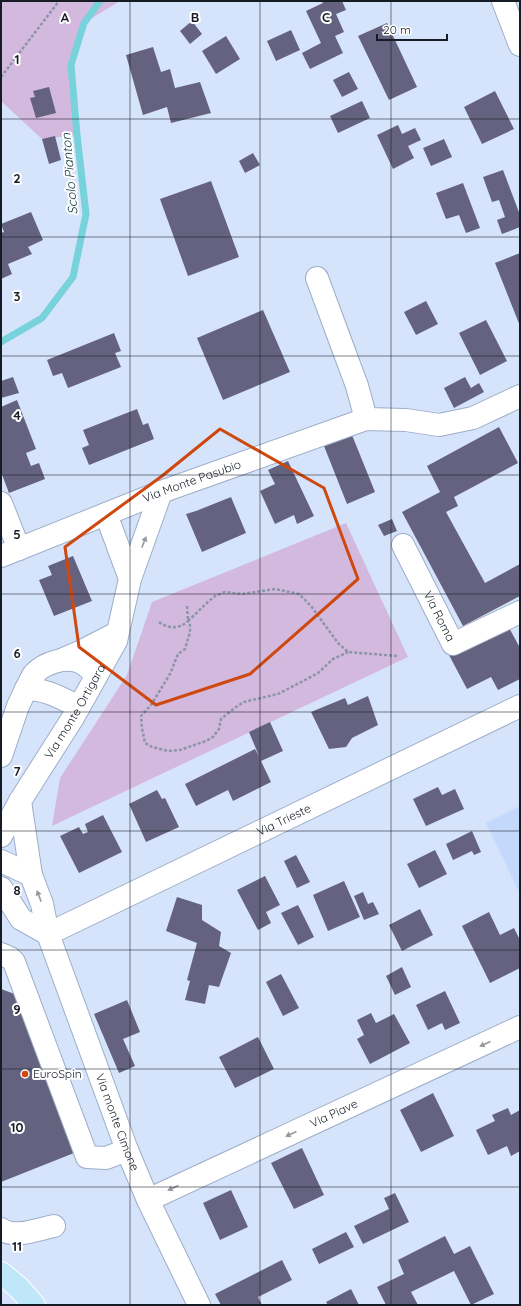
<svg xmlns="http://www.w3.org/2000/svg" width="521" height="1306" font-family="Quicksand,sans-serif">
<rect width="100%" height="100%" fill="#d6e4fb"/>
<polygon fill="#c3d8fb" points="520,806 520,894 486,823"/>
<g fill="#d4b9df">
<polygon points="1,1 120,1 84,23 71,65 77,135 42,139 1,101"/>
<polygon points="346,523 408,657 52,826 60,778 127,675 152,602"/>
</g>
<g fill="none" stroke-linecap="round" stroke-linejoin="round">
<polyline stroke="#77d2db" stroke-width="7" points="1,342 42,318 73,277 86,214 77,135 71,65 84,23 100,1"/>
</g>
<g fill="#64627e">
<polygon points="321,1 342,1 346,10 336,14 344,32 335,36 343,53 310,69 302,53 321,43 306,11 323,3"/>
<polygon points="192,21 202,34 190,44 180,31"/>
<polygon points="387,23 417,87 389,100 358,36"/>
<polygon points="291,30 300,50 276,61 267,41"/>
<polygon points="226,36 240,59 216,74 202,51"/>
<polygon points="153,47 161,72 170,69 175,88 200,82 211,113 171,123 167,107 143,115 126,55"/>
<polygon points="349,72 358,89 342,97 333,80"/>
<polygon points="49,87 56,113 36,118 30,98 35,97 33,91"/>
<polygon points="495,91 514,129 482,144 464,107"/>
<polygon points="362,101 370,118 338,133 330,116"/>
<polygon points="398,125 402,134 415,128 421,140 408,146 414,158 393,169 377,135"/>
<polygon points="55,136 61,160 49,164 42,139"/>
<polygon points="444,139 452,157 431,166 423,148"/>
<polygon points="253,153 260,165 245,173 239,161"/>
<polygon points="503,170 520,215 520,227 502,234 497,220 505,217 499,200 492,202 483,177"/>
<polygon points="211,181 239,257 188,276 160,199"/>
<polygon points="463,183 480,228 466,233 459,215 446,219 436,193"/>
<polygon points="31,212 43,240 28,247 32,254 8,264 12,274 1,279 1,233 4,232 1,224"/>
<polygon points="520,253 520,326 495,263"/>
<polygon points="426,301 438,324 416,335 404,312"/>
<polygon points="263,310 290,372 223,400 197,338"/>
<polygon points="486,320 507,361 480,375 459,333"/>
<polygon points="114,333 121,351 115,353 121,367 68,388 62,373 53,376 47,360"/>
<polygon points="13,377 19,393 1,398 1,381"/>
<polygon points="465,377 471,388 479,383 484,392 454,408 444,388"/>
<polygon points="17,400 36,449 26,453 31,466 39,463 45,479 9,493 1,472 1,407"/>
<polygon points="137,409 143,425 148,423 154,439 89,465 82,448 89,445 83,430"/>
<polygon points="499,427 518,463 454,497 458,506 446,512 485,583 520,564 520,596 463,626 402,512 440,492 427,466"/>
<polygon points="352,435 375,492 347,504 324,446"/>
<polygon points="288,461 314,516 297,524 294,515 275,524 260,491 275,484 268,470"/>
<polygon points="231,497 246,533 202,552 186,514 196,511"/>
<polygon points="392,519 397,531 384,536 378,525"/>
<polygon points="73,556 92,601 54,616 39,580 52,575 48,566"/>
<polygon points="507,624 520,648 520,679 498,690 491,677 467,689 449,655"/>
<polygon points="368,696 378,725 352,738 346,747 329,749 311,712 345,698 348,705"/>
<polygon points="270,722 283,751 261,761 271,782 233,801 228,790 196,806 185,784 255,749 259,756 249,732"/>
<polygon points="438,787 442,795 455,789 464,809 426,826 413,799"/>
<polygon points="157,790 162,799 165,798 179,827 146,842 129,804"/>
<polygon points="103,815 122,852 79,873 60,836 79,827 83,834 88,832 85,824"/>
<polygon points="472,831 481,852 474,855 472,851 453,860 446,844"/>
<polygon points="435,850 447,874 419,888 407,864"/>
<polygon points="296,855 310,882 297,888 284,861"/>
<polygon points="265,876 280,905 266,912 271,923 258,930 237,890"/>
<polygon points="344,881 360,917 328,931 313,895"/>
<polygon points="363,892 368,904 373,902 379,914 364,920 354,896"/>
<polygon points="177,897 202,905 202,920 221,932 219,946 231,953 219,987 209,985 205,1004 185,1000 190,981 187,980 197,943 166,931"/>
<polygon points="298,905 314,937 298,945 281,913"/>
<polygon points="420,909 433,935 402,951 389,925"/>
<polygon points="489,912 500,935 514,928 520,940 520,968 490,983 462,926"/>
<polygon points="402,967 411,987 395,995 386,976"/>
<polygon points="281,974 299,1008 283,1016 266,982"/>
<polygon points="1,989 20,996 79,1151 1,1182"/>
<polygon points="445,991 460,1023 445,1030 442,1023 428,1030 416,1005"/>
<polygon points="127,1000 140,1032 123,1039 135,1066 119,1073 94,1014"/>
<polygon points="371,1013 376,1023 394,1014 410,1043 370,1064 357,1039 364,1035 357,1020"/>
<polygon points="258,1037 274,1069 235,1088 219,1057"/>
<polygon points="433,1093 454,1136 421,1152 400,1110"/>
<polygon points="508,1108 511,1115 520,1110 520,1151 511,1156 507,1146 488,1155 476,1130 495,1121 492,1115"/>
<polygon points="302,1148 324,1195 294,1209 271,1163"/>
<polygon points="231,1190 248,1227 220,1240 203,1203"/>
<polygon points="395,1193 409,1222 363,1244 354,1226 389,1209 384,1198"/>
<polygon points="346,1232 354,1247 319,1264 312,1249"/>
<polygon points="445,1236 454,1254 470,1246 494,1294 471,1305 454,1271 411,1292 418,1305 386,1305 377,1287 404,1274 398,1260"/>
<polygon points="282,1260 292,1280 258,1297 262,1305 221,1305 215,1294"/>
<polygon points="351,1289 359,1305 328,1305 326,1302"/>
</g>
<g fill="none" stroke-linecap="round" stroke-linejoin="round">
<defs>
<g id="minor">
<polyline points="503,1 520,45"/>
<polyline points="317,278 357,386 366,419"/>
<polyline points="1,503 19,549"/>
<polyline points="106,514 130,579"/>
<path id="s1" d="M403 545 453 644 520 612"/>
<path id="s2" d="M1 556 161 492 366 419 406 420 439 425 473 418 520 396"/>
<polyline points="61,660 82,651 117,633"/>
<path d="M79 707C61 698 46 689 26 689 29 684 31 678 34 674 44 663 67 655 82 663 87 666 92 671 96 675"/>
<polyline points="1,756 18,706 26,689"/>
<path id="s3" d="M20 801 31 875 42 904 48 934 127 1150 148 1200 199 1305"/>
<path id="s4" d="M1 836 20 801 74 716 116 641 130 579 161 492"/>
<polyline points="1,861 31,875"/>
<polyline points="1,888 21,919 48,934"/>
<path id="s5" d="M48 934 520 706"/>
<polyline points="1,954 10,958 14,962 87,1157 106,1158 127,1150"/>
<path id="s6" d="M148 1200 520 1027"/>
<path d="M1 1229C15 1239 38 1229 54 1226"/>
</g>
<polyline id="major" points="1,1273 18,1287 34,1305"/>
</defs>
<use href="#minor" stroke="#9daec9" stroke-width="24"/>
<use href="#major" stroke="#fff" stroke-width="24"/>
<g stroke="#8a95a7" stroke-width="2.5" stroke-dasharray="3 2" stroke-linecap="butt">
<polyline points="1,77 59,1"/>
<polyline points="187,606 188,621"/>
<polyline points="188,621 209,601 215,596 225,592 242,594 275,589 299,594 311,606 338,643 348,652 398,656"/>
<path d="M159 622C168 629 180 629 188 621L190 625V632L185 649 178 654 170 674 151 705 141 716 142 728 145 743 152 747 168 751 180 750 206 741 213 737 219 729 221 719 236 707 244 702 278 694 307 679 318 673 333 659 348 652"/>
</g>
<use href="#minor" stroke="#fff" stroke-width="22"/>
<use href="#major" stroke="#c0e6fa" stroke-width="22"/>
</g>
<defs><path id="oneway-solid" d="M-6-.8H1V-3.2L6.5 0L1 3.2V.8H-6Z"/></defs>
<g fill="#96999d">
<use href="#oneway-solid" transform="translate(144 542) rotate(-69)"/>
<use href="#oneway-solid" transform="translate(39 896) rotate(-111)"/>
<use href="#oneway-solid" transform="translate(485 1044) rotate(155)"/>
<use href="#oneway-solid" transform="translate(291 1134) rotate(155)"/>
<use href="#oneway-solid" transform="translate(173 1188) rotate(155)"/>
</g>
<path fill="none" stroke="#ce480f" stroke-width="3" stroke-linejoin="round" d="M220 429 324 488 358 579 250 674 156 705 79 647 65 547 162 476Z"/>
<path fill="none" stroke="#161c26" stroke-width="1" stroke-opacity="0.55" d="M130 1V1305M260 1V1305M391 1V1305M1 119H520M1 237H520M1 356H520M1 475H520M1 594H520M1 712H520M1 831H520M1 950H520M1 1069H520M1 1187H520"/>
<circle fill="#ce480f" stroke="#fff" stroke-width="1.5" cx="25" cy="1074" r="4"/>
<g text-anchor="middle" stroke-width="4" stroke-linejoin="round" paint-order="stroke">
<g font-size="12" fill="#161c26" stroke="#fff">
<text dy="4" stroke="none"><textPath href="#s2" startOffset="205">Via Monte Pasubio</textPath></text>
<text dy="4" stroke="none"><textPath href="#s1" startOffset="80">Via Roma</textPath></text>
<text dy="4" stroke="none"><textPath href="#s4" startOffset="145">Via monte Ortigara</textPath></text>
<text dy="4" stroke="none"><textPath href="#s5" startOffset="262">Via Trieste</textPath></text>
<text dy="4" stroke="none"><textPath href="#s6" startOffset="205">Via Piave</textPath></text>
<text dy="4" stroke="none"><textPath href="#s3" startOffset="337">Via monte Cimone</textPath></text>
</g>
<g font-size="12" fill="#161c26" stroke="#fff" text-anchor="start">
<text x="33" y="1078">EuroSpin</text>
</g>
<g font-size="13" font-style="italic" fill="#0b373c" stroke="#fff">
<text transform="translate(69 174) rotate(-95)" y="5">Scolo Pianton</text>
</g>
</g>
<g font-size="13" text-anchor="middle" font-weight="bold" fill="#161c26" stroke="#fff" stroke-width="4" stroke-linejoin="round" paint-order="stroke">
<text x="65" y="22">A</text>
<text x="195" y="22">B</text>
<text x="326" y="22">C</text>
<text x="17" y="64">1</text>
<text x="17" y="183">2</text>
<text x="17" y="301">3</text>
<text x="17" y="420">4</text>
<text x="17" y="539">5</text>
<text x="17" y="658">6</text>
<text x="17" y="776">7</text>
<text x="17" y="895">8</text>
<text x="17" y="1014">9</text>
<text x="17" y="1132">10</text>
<text x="17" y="1251">11</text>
</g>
<rect width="521" height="1306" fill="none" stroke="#161c26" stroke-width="4"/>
<path d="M377 34v6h70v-6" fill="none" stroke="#161c26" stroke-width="2"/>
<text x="383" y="34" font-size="12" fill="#161c26" stroke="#ffffff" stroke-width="3" paint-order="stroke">20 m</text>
</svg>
